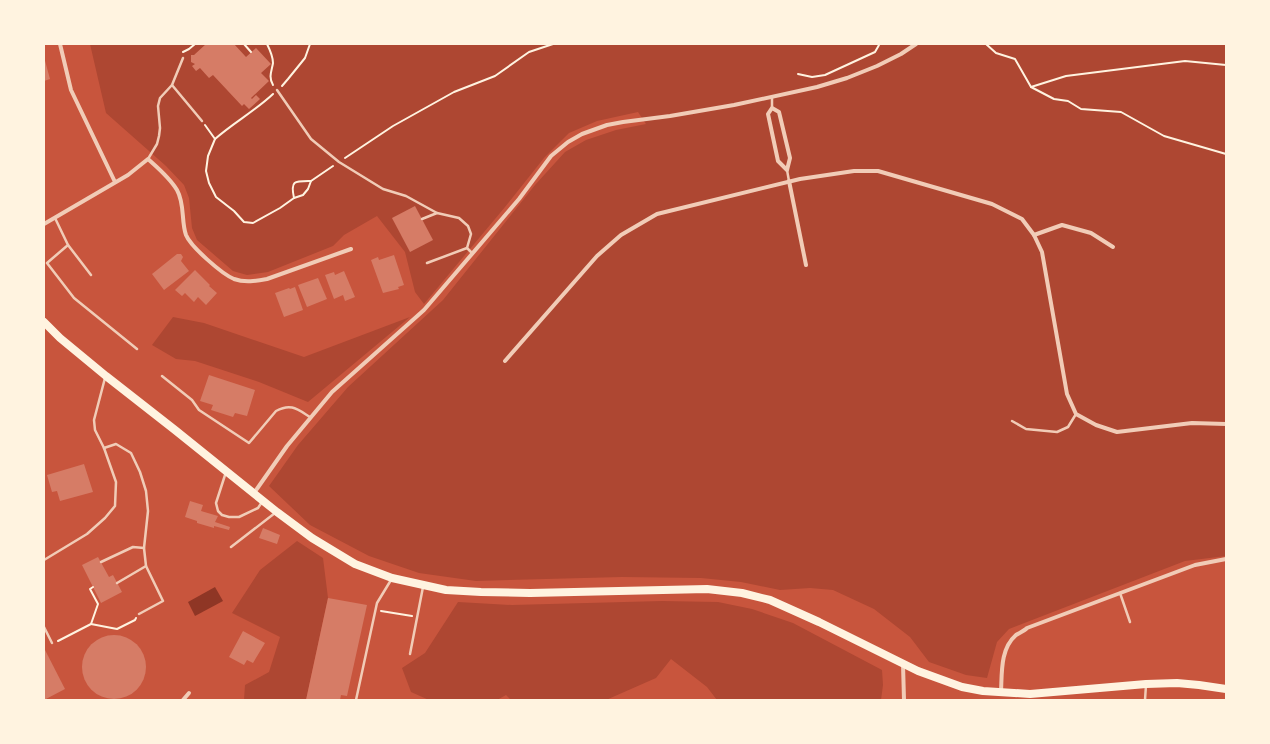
<svg xmlns="http://www.w3.org/2000/svg" width="1270" height="744" font-family="Overpass,sans-serif">
<rect width="100%" height="100%" fill="#c8553d"/>
<g fill="#ae4732">
<polygon points="90,44 1226,44 1226,556 1185,561 1009,629 997,642 987,678 966,675 929,662 910,637 874,609 833,590 810,588 780,590 741,582 701,578 622,577 476,581 419,573 369,556 310,525 269,486 298,445 348,387 443,300 535,185 565,152 586,140 616,130 646,124 638,112 597,121 569,133 544,158 505,207 424,304 415,292 405,252 377,216 344,235 333,246 268,272 247,275 233,271 197,240 192,228 189,198 184,185 166,166 106,113"/>
<polygon points="173,317 204,323 304,357 410,317 308,402 259,382 195,361 176,359 152,345"/>
<polygon points="297,541 323,558 328,598 306,700 244,700 245,685 269,672 280,637 232,613 260,570"/>
<polygon points="662,601 718,602 752,609 793,623 882,670 883,685 881,700 717,700 707,687 671,659 656,678 606,700 511,700 506,695 497,700 429,700 411,692 402,668 425,653 458,602 512,605"/>
</g>
<polygon fill="#8f3625" points="215,587 223,601 195,616 188,602"/>
<g fill="#d67c66">
<polygon points="206,44 234,44 246,57 256,48 271,64 261,73 269,81 251,98 252,99 256,95 260,99 249,109 244,104 242,106 213,75 209,78 200,68 196,71 192,66 195,64 191,62 191,55 194,55"/>
<polygon points="44,57 50,79 44,81"/>
<polygon points="415,206 433,240 410,252 392,218"/>
<polygon points="177,254 181,254 183,257 181,261 189,271 164,290 152,274"/>
<polygon points="394,255 404,285 398,287 399,289 383,293 371,260 378,257 379,260"/>
<polygon points="195,270 210,285 209,286 217,293 206,305 198,297 194,302 185,293 182,296 175,290"/>
<polygon points="344,271 355,297 345,301 343,295 334,299 325,275 334,272 335,275"/>
<polygon points="318,278 327,299 307,307 298,285"/>
<polygon points="295,287 303,310 284,317 275,293 289,288 290,289"/>
<polygon points="209,375 255,390 247,416 235,413 233,417 211,410 213,405 200,401"/>
<polygon points="84,464 93,492 60,501 57,491 52,492 47,475"/>
<polygon points="190,501 203,505 201,511 218,516 215,522 230,527 229,530 214,526 214,528 197,523 197,521 185,517"/>
<polygon points="263,528 280,535 277,544 259,538"/>
<polygon points="98,557 109,577 113,575 122,592 101,603 82,565"/>
<polygon points="328,598 367,605 347,696 341,695 340,700 306,700"/>
<polygon points="243,631 265,643 253,663 247,660 244,665 229,657"/>
<circle cx="114" cy="667" r="32"/>
<polygon points="44,648 65,689 44,700"/>
</g>
<g fill="none" stroke-linecap="round" stroke-linejoin="round">
<g stroke="#fff3e0" stroke-width="2">
<polyline points="244,44 251,52"/>
<path d="M267 44C270 50 273 56 273 63 272 70 268 77 273 85"/>
<polyline points="986,44 996,53 1015,59 1031,87 1054,99 1068,101 1081,109 1121,112 1164,136 1226,154"/>
<polyline points="183,52 189,49 195,44"/>
<polyline points="798,74 812,77 825,75 875,52 879,45 878,44"/>
<polyline points="282,86 288,79 305,58 310,44"/>
<polyline points="1031,87 1066,76 1185,61 1226,65"/>
<polyline points="205,125 215,139 208,156 206,171 209,183 216,197 234,211 244,222 253,223 280,208 294,198 303,195 308,189 311,181 333,166"/>
<path d="M215 139C233 123 255 111 273 94"/>
<polyline points="345,158 393,126 454,92 495,76 529,52 553,44"/>
<path d="M294 198C290 180 295 181 311 181"/>
<polyline points="381,611 412,616"/>
<polyline points="91,624 117,629 135,620 136,618"/>
<polyline points="58,641 91,624 98,604 90,589 93,587"/>
</g>
<g stroke="#f1ccb7" stroke-width="2.5">
<polyline points="172,85 202,121"/>
<polyline points="277,90 311,139 339,162 383,189 406,196 437,213"/>
<polyline points="772,98 772,108"/>
<polyline points="148,159 157,144 159,136 160,128 158,106 160,98 172,85 183,58"/>
<polyline points="787,170 789,181"/>
<polyline points="55,218 68,245 47,263 74,298 137,349"/>
<polyline points="422,219 437,213 459,218 468,226 471,234 467,248 472,253"/>
<polyline points="68,245 91,275"/>
<polyline points="427,263 467,248"/>
<path d="M162 376 192 400 199 410 249 443 276 411C291 403 297 409 310 417"/>
<polyline points="1012,421 1026,429 1057,432 1068,427 1076,414"/>
<polyline points="104,448 116,444 131,453 140,472 146,491 148,511 144,548 146,566 163,601 139,614"/>
<polyline points="226,472 216,503 218,511 222,515 229,517 239,517 258,508 262,502"/>
<polyline points="231,547 275,513"/>
<polyline points="44,560 87,534 105,518 115,506 116,482 104,448 95,430 94,420 105,378"/>
<polyline points="101,562 133,547 144,548"/>
<polyline points="117,583 146,566"/>
<polyline points="1120,593 1130,622"/>
<polyline points="44,627 52,643"/>
<polyline points="410,654 423,587"/>
<polyline points="356,700 377,603 391,580"/>
<polyline points="1145,700 1146,685"/>
</g>
<g stroke="#f1ccb7" stroke-width="4">
<polyline points="60,44 71,90 115,182"/>
<polygon points="772,108 779,112 790,158 787,170 778,161 768,114"/>
<polyline points="789,181 806,265"/>
<path d="M44 224 128 175 148 159C158 168 170 178 177 190 185 204 181 221 186 235 191 247 222 274 234 279 245 283 256 281 267 279L351 249"/>
<polyline points="1034,235 1062,225 1091,233 1113,247"/>
<polyline points="505,361 597,256 621,235 657,214 800,179 854,171 878,171 992,204 1022,219 1034,235 1042,252 1067,394 1076,414 1096,425 1117,432 1192,423 1226,424"/>
<polyline points="254,493 287,446 332,392 424,310 519,199 551,156 568,142 582,134 607,125 623,122 670,116 734,105 817,87 847,78 877,66 901,54 916,44"/>
<polyline points="903,664 904,700"/>
<path d="M1001 692C1002 673 1000 649 1016 635 1019 633 1024 631 1027 628L1195 565 1226 559"/>
<polyline points="183,700 189,693"/>
</g>
<polyline stroke="#fff3e0" stroke-width="8" points="44,322 60,338 106,376 175,430 277,512 312,538 355,564 392,578 446,590 481,592 530,593 707,589 742,593 770,600 819,622 918,671 962,687 983,691 1030,694 1146,684 1177,683 1199,685 1226,689"/>
</g>
<rect width="1270" height="744" fill="none" stroke="#fff3e0" stroke-width="90"/>
</svg>
